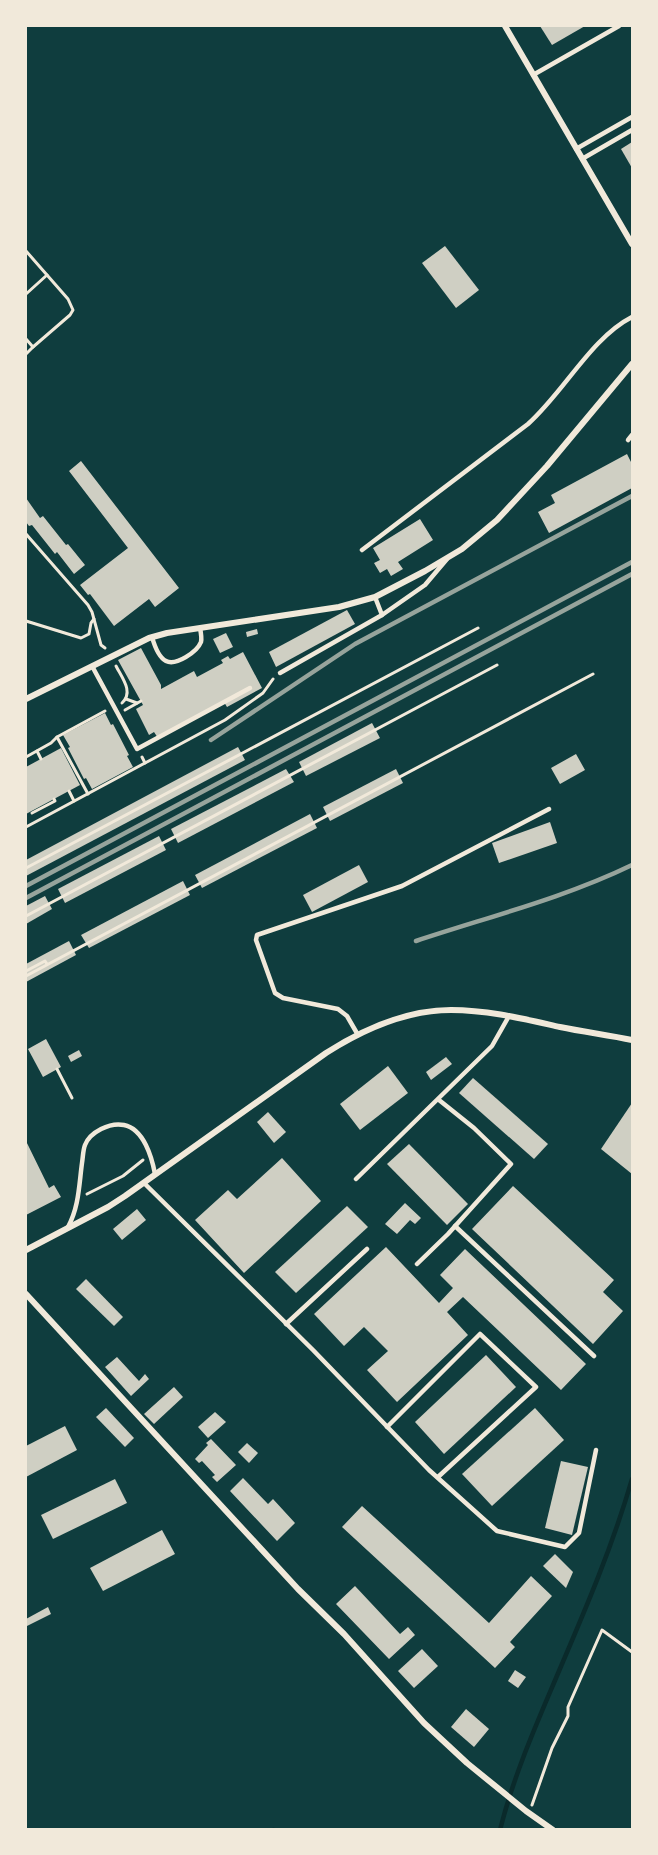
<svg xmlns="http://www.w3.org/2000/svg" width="658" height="1855" font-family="Raleway,sans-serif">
<rect width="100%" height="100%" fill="#0f3d3e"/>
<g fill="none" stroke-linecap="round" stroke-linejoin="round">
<g stroke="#0a2a2b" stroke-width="4.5">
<polyline points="273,1830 274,1830"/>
<path d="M500 1830C514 1774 537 1723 559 1671 586 1608 613 1545 632 1479"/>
</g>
</g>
<g fill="#cfcfc3">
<polygon points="540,26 585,26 552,45"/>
<polygon points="632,142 632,168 621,149"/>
<polygon points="445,246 479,290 456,308 422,263"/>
<polygon points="627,454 632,464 632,488 549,533 538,512 555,503 551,495"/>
<polygon points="81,461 179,588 155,607 149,599 114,626 90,594 88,595 80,585 128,548 69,471"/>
<polygon points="26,498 40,518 43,516 66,545 68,544 85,565 74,574 57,552 55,554 32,525 29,526 26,522"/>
<polygon points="420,519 433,540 398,562 403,569 391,576 387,569 380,573 374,563 380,560 373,548"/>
<polygon points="347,610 355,624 276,667 269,652"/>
<polygon points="257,629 258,634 247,637 246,632"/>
<polygon points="226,633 233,647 220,653 213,639"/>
<polygon points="141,648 161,685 161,689 194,671 197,677 223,663 221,660 228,656 230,659 243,652 262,688 227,707 224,702 158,738 154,732 149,735 136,709 143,705 118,660"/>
<polygon points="105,713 111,725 113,724 129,755 127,756 133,767 92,789 86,778 84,779 68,748 70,747 63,735"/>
<polygon points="372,723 380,738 306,776 299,762"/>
<polygon points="238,747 245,760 26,876 26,860"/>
<polygon points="61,748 80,785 26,814 26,767"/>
<polygon points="576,754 585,770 560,784 551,768"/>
<polygon points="286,769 294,782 178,843 171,829"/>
<polygon points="396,769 403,783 330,821 323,807"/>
<polygon points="310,814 317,828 202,888 195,875"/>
<polygon points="550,822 557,843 499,863 492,843"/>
<polygon points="159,836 166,850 65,903 58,889"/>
<polygon points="359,865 368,882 312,912 303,895"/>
<polygon points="183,881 190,895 89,948 81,935"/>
<polygon points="45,896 52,909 26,924 26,906"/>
<polygon points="69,941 76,955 26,982 26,964"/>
<polygon points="46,1039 61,1067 43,1077 28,1049"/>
<polygon points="79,1050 82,1056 71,1062 68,1056"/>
<polygon points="446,1057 452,1064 431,1080 426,1072"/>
<polygon points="388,1066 408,1093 360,1130 340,1104"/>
<polygon points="473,1078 548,1144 534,1159 459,1093"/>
<polygon points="632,1103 632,1174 601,1149"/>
<polygon points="268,1112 286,1132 274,1143 257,1122"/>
<polygon points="26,1141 49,1188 54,1185 61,1197 26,1215"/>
<polygon points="409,1144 468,1204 447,1225 387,1164"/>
<polygon points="282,1158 321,1201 244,1273 195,1220 228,1190 237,1199"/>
<polygon points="513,1186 614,1280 603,1292 623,1311 593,1344 472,1229"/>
<polygon points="405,1203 421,1218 415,1224 410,1220 397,1234 385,1224"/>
<polygon points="347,1206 368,1227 296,1293 275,1272"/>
<polygon points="137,1209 146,1220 122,1240 113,1229"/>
<polygon points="386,1247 439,1303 453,1288 440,1275 465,1249 586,1364 561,1390 463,1297 447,1312 468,1335 397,1402 367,1370 388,1351 364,1327 344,1346 314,1314"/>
<polygon points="86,1279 123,1317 114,1326 76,1289"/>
<polygon points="486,1355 516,1387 444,1454 415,1422"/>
<polygon points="117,1357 139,1381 145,1374 149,1379 131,1396 105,1367"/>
<polygon points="174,1387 183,1397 154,1424 144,1414"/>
<polygon points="106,1408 134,1438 125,1447 96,1417"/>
<polygon points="535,1408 564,1440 492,1506 462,1474"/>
<polygon points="215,1412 226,1422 208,1438 198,1427"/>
<polygon points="65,1426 77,1450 26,1477 26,1446"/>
<polygon points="211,1439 236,1465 217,1482 212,1477 215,1475 202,1461 199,1463 195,1459 208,1445 206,1443"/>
<polygon points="247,1443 258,1453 249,1463 238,1452"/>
<polygon points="561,1461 588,1467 572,1535 545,1528"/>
<polygon points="243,1478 268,1504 273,1499 295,1523 277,1541 230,1491"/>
<polygon points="115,1479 127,1503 53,1539 41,1515"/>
<polygon points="362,1506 489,1623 531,1576 552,1596 510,1642 515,1647 495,1668 342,1527"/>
<polygon points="162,1530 175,1554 103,1591 90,1568"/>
<polygon points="555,1554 573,1572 566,1588 543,1566"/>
<polygon points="355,1586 400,1634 408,1627 415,1635 389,1659 336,1604"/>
<polygon points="48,1607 51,1614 27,1626 26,1619"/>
<polygon points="422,1649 438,1666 414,1688 398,1671"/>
<polygon points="515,1670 526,1677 518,1688 508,1681"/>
<polygon points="466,1709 489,1729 474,1747 451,1727"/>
</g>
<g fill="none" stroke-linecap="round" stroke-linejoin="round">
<g stroke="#f1e9da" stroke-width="3">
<polyline points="26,251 47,275 26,294"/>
<polyline points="26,339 33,347 70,315 73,310 68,299 47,275"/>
<polyline points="26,354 33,347"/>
<polyline points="26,534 88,605 92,612 101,645 105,648"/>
<polyline points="26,621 81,638 89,634 91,623 94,619"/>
<path d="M116 666C122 678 134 692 122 703"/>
<polyline points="126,699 137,703"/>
<polyline points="125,710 141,701"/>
<polyline points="57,737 88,794"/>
<polyline points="37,751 41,759"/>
<polyline points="26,757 51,743 57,737 105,711"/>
<polyline points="145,763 225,720 263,693 273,679"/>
<polyline points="69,791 74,801"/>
<polyline points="32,813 55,801 54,799"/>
<polyline points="26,827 145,763 142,757"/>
<polyline points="26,868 478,628"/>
<polyline points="26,916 497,665"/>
<polyline points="26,971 45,961 47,964"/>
<polyline points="26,976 593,674"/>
<polyline points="57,1069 72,1098"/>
<polyline points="87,1194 123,1176 143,1160"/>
<polyline points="532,1805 552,1748 568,1716 568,1707 602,1630 632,1652"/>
</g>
<g stroke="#f1e9da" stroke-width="4.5">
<polyline points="533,75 619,26"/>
<polyline points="576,149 632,117"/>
<polyline points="582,159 632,130"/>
<polyline points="628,440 632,435"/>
<path d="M362 550 528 424C564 392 591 338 632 317"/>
<polyline points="382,615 425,585 447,559"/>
<path d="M152 637C154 644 158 657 166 661 176 666 197 652 201 642 202 638 201 633 200 628"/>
<polyline points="92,666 137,749 250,688"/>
<polyline points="280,673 382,615 375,597"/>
<polyline points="358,1035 347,1016 338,1009 283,998 275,993 256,940 257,935 402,886 549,809"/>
<polyline points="356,1179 492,1046 509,1016"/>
<polyline points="144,1183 313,1350 429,1470 497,1531 565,1547 579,1533 596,1450"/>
<polyline points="455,1226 594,1356"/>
<path d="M68 1227C79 1207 79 1185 82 1163 83 1157 83 1150 85 1145 90 1132 110 1122 124 1125 144 1129 152 1158 155 1174"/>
<polyline points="417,1264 448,1234 511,1164 474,1128 439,1100"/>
<polyline points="286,1324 367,1249"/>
<polyline points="387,1427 480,1334 536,1387 438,1477"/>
</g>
<g stroke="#f1e9da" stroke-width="6">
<polyline points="505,26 632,244"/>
<polyline points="26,699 149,638 167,633 339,607 375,597 425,571 462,549 497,520 547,466 632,364"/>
<path d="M26 1250 108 1207 125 1196 326 1053C362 1030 407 1010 451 1010 488 1010 524 1019 560 1027 584 1032 608 1035 632 1040"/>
<polyline points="26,1294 298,1589 344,1634 424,1723 467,1763 526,1811 553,1830"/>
</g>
<g stroke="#97a49c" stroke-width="4.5">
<polyline points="211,740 355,644 632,496"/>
<polyline points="26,886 632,562"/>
<polyline points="26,898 632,574"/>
<path d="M416 941C488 917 564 898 632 865"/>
</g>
</g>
<rect width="658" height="1855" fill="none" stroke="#f1e9da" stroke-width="54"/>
</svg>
